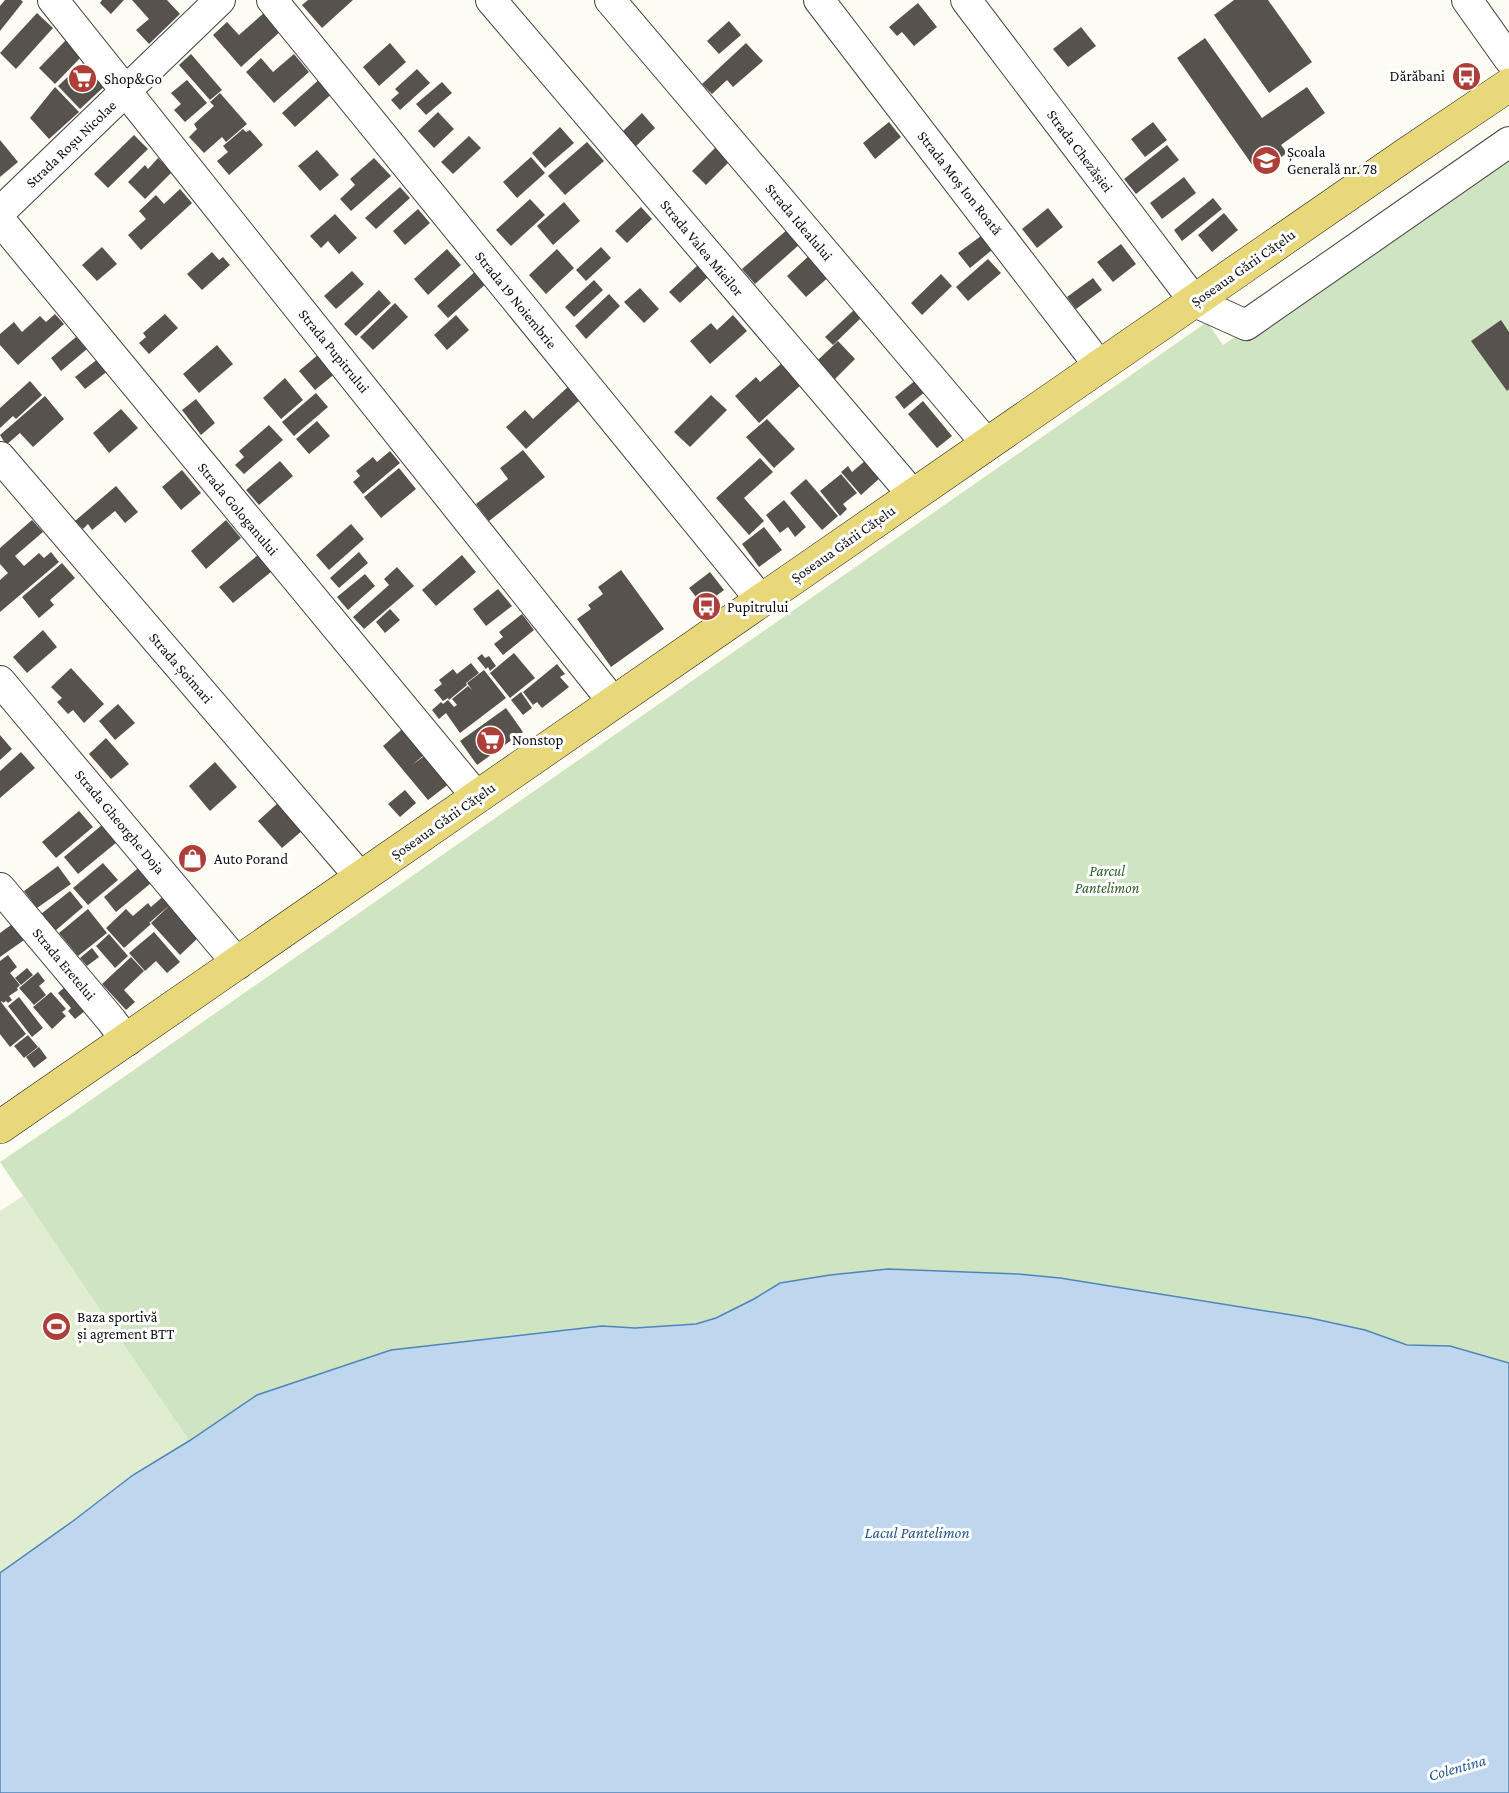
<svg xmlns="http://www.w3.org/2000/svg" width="1509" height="1793" font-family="'Crimson Pro',serif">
<rect width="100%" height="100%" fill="#fdfcf3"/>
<path fill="#cfe4c0" d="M1509 152V1363L1450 1346 1407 1345 1365 1330 1310 1318 780 1283C760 1295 737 1311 714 1319 683 1330 636 1328 602 1326L257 1395 189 1441 0 1162 65 1118 1207 322 1223 345Z"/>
<polygon fill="#e0edd1" points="23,1196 189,1441 133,1475 73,1521 0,1573 0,1211"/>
<polygon fill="#bed7ef" stroke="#4e85bd" stroke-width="1.5" points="888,1269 1018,1274 1060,1278 1310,1318 1365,1330 1407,1345 1450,1346 1509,1363 1509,1793 0,1793 0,1573 73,1521 133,1475 189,1441 257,1395 391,1350 602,1326 635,1328 696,1324 716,1318 754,1299 780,1283 830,1275"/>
<g fill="#57524d">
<polygon points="5,0 21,0 23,2 0,31 0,6"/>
<polygon points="102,0 124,0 111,14 100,3"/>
<polygon points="132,0 167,0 180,14 149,44 136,30 149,19"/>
<polygon points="308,0 353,0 322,28 302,5"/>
<polygon points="1234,0 1268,0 1312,62 1269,93 1214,15"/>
<polygon points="918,3 937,27 914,46 902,32 897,36 889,27"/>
<polygon points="265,12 281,31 241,67 213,35 227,22 239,35"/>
<polygon points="37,13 53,28 16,69 0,53"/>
<polygon points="729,21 741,35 719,54 707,41"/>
<polygon points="1081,27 1096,46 1068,67 1053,49"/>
<polygon points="68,38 84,54 55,84 39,68"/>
<polygon points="1205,38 1262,118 1307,87 1325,113 1281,145 1287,153 1258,173 1177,58"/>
<polygon points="390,43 406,62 379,86 363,67"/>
<polygon points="746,43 763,61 733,87 727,80 712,94 702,84"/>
<polygon points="191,54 222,90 210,100 179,65"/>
<polygon points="294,54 309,72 274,103 246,72 261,58 273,72"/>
<polygon points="85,61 107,84 80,109 58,86"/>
<polygon points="417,69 430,83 400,110 391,100 399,93 395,89"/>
<polygon points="323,76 336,90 295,127 282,113"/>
<polygon points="187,80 207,103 185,122 174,110 181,104 171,93"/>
<polygon points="442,82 452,93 426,115 416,104"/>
<polygon points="55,87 79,112 49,139 30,118"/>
<polygon points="220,93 247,124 226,142 222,137 204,153 189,137 197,129 194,124 214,106 210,102"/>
<polygon points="438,112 454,129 434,148 418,131"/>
<polygon points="642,113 655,128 635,147 621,133"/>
<polygon points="889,122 901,137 875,159 863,143"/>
<polygon points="1153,122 1167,140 1145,157 1131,139"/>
<polygon points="560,127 574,143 545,168 532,153"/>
<polygon points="243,129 246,132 250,130 263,145 229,175 217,161 228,152 223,146"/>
<polygon points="134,135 148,149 108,188 94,174"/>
<polygon points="469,136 481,148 453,174 441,162"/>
<polygon points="0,140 18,162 0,177"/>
<polygon points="587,142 604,161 565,195 548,176"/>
<polygon points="718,145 732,159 706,185 692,171"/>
<polygon points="1167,145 1179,160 1136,194 1124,179"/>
<polygon points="317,150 339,175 320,191 298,166"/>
<polygon points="531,157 545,173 517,198 503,182"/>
<polygon points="158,158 172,172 145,199 128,182 145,165 148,169"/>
<polygon points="374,158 391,176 351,211 340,199 355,185 350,179"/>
<polygon points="1184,177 1196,193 1162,219 1150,203"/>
<polygon points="400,187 410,198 376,229 365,218"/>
<polygon points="180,189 192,203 141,250 128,235 146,219 139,211 156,195 164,204"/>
<polygon points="1213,198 1222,209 1182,241 1174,230"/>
<polygon points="530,199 545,215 511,246 496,230"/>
<polygon points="564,202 580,221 553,245 537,226"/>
<polygon points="641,207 652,219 627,243 615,231"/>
<polygon points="1048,208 1063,227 1037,248 1022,229"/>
<polygon points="418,209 430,223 405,245 393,231"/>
<polygon points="1224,213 1238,230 1212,252 1198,235"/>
<polygon points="335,214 357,238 339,254 328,241 321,248 310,236"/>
<polygon points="788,229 800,244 755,284 742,269"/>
<polygon points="981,236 992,250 970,268 958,253"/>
<polygon points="1121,244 1136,264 1113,282 1097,262"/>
<polygon points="102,247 117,264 97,281 82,265"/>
<polygon points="601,247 611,258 586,281 576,270"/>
<polygon points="447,249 461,265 428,295 414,279"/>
<polygon points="557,249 574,268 546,294 529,275"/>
<polygon points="212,252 219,260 223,257 230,265 202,290 187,274"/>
<polygon points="812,253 831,275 806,297 787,276"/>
<polygon points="988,259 1001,273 968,301 956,287"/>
<polygon points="698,265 709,276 680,303 669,292"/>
<polygon points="478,269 489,281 448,318 437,306"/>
<polygon points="352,271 364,284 336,309 324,296"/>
<polygon points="941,274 952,286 922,315 911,303"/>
<polygon points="1093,278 1102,290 1076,309 1067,297"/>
<polygon points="594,280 603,290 574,317 565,307"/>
<polygon points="640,288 659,309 644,323 624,302"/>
<polygon points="379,290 391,303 356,336 344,324"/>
<polygon points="609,294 620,306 586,339 575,326"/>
<polygon points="395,303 408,317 373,350 360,337"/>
<polygon points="854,310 861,318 833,345 825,337"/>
<polygon points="55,314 64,324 18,365 0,345 0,334 14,322 22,332 40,316 46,322"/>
<polygon points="165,314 178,328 149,354 139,343 146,337 143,333"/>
<polygon points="456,315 469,330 447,350 434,335"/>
<polygon points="733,315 747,331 710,364 690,341 711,323 717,330"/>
<polygon points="1501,320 1509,332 1509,389 1507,391 1471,341"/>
<polygon points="76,337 87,349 61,371 51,358"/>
<polygon points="838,341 855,359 835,379 818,360"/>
<polygon points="217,345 233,364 199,393 183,374"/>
<polygon points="320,353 337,372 315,390 299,371"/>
<polygon points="99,358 109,370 85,389 75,377"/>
<polygon points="782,363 802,384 759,423 735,396 756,377 760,382"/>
<polygon points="285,378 303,400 281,419 263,398"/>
<polygon points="917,379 926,391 904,409 895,397"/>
<polygon points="30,381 42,395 16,419 13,416 0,428 0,408"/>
<polygon points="570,385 582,398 526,449 506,427 525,410 533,419"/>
<polygon points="316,393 328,407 294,436 282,422"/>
<polygon points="711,395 727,410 690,447 674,432"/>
<polygon points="45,396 64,419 33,447 20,433 6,445 0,435"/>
<polygon points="196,399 215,423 201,435 182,410"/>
<polygon points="923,401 952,436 937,448 908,414"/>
<polygon points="121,409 138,428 109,453 93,433"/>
<polygon points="767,419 795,449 774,468 746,437"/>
<polygon points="317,421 330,436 309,454 296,439"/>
<polygon points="269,425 283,440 244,474 235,465 244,457 239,451"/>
<polygon points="523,450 545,477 489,521 476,504 508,479 500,468"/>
<polygon points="390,451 400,463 363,494 353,482 360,476 356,471 373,457 377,462"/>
<polygon points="760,458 773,472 744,498 764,521 749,535 716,498"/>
<polygon points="866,460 881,477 861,495 841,472 848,466 852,472"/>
<polygon points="280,461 293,476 259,505 246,490"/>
<polygon points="399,468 416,489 381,518 364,497"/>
<polygon points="182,470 201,493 181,510 162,487"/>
<polygon points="841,474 857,493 843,504 847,509 840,516 820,491"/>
<polygon points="806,479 838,516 822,530 790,493"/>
<polygon points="116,486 138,512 125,523 115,511 92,530 88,524 83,529 75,521"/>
<polygon points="784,500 806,527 795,537 788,527 780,533 766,515"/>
<polygon points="32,520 43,532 15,556 24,566 39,553 44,558 51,552 59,562 0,612 0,580 8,573 0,564 0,548"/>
<polygon points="226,520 241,538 206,569 191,551"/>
<polygon points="351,524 364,539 329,570 316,555"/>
<polygon points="764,527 782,550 759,567 742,544"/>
<polygon points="359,552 368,563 339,588 330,578"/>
<polygon points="258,555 271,572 233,603 219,587"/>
<polygon points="462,555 476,572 436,606 422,590"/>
<polygon points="62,563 75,578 50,600 54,605 39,618 22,597"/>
<polygon points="397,567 414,586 364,629 353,617 389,585 384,579"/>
<polygon points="621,570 664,629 611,667 577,619 591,609 588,605 603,594 598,587"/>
<polygon points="710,572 724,590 703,606 689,588"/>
<polygon points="365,574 375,586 348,610 337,597"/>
<polygon points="498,589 512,606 486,626 473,609"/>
<polygon points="390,609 400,620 385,633 376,622"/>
<polygon points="522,614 534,630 503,655 494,644 503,637 499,632"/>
<polygon points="43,630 57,647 27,673 13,657"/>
<polygon points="514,653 535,678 510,698 490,673"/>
<polygon points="482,654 485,658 489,656 496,666 490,671 488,667 486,669 477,658"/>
<polygon points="471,663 479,673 466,683 467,685 449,700 448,698 443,701 434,690 442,684 439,680 453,669 457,674"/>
<polygon points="557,664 565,674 560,677 569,687 542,708 537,702 533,705 523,692"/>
<polygon points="71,668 104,704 84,723 73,710 68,714 57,702 62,698 51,687"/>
<polygon points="484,670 506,698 460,733 446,713 439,719 432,710 441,702 443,704 448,700 454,707 457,705 452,699 468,686 472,690 467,683"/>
<polygon points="521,692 532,708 523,715 511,700"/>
<polygon points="118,704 135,723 115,740 99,721"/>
<polygon points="506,708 523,732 477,765 460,741"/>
<polygon points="408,724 430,750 412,765 431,751 450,783 428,800 383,746"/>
<polygon points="0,735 12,749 0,760"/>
<polygon points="106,738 129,764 111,779 89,754"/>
<polygon points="21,752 35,768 0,798 0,771"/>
<polygon points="215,762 237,787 210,811 189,786"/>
<polygon points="405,790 416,803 400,817 388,804"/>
<polygon points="279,802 303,830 282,848 258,821"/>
<polygon points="79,811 93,827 56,858 42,842"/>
<polygon points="102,825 117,842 78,874 64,857"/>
<polygon points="103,863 118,880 88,905 73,888"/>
<polygon points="143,864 156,879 116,912 104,897"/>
<polygon points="58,866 71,884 37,908 24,891"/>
<polygon points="70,891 83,907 55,931 41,914"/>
<polygon points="167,893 199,937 180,955 151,923 171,904 149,923 151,924 124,948 106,928 126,909 133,916 148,903 151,907"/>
<polygon points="88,909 107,933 78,956 59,933"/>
<polygon points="15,922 27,938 0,957 0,933"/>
<polygon points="154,932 180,962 167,973 156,961 145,971 129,953"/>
<polygon points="109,934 128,956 115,968 96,946"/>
<polygon points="92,948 99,957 87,966 80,958"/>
<polygon points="8,955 17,967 10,973 20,985 17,988 18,990 9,996 12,1000 8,1003 6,1001 3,1003 2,1001 1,1002 26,1034 10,1047 0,1034 0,961"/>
<polygon points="131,957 144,971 124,990 135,1002 126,1010 102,984"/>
<polygon points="27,968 33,975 21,985 15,978"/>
<polygon points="38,972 45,981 39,986 46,995 34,1005 19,988"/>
<polygon points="66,986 86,1010 75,1019 68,1011 71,1008 58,993"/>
<polygon points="51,992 66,1009 62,1012 66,1016 52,1029 33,1007"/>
<polygon points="19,997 43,1028 32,1037 8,1006"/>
<polygon points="28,1035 38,1047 24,1058 14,1046"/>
<polygon points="39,1047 47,1058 34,1068 26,1057"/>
</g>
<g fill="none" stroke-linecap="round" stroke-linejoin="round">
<defs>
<g id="minor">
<polyline points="53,0 614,703"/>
<polyline points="272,0 761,600"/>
<polyline points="491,0 913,495"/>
<polyline points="610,0 987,444"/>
<polyline points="819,0 1088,351 1099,367"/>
<polyline points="966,0 1195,302 1246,325 1509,142"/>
<polyline points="1467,0 1509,59"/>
<polyline points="0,212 220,0"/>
<polyline points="0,220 477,797"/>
<polyline points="0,457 361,878"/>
<polyline points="0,681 238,964"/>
<polyline points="0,888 111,1020 127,1041"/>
</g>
<polyline id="major" points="0,1127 1408,153 1509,85"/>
</defs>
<use href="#minor" stroke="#424242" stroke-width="32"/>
<use href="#major" stroke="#202020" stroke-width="34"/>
<use href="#minor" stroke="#fff" stroke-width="30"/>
<use href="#major" stroke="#e8d879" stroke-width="33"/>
</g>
<defs>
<symbol id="bus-disc" viewBox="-11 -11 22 22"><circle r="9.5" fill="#ae3e38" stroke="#fff"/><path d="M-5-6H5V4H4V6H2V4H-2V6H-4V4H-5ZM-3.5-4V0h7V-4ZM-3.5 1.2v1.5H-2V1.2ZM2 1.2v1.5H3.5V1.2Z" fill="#fff"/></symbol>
<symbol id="supermarket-disc" viewBox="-11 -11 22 22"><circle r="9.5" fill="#ae3e38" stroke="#fff"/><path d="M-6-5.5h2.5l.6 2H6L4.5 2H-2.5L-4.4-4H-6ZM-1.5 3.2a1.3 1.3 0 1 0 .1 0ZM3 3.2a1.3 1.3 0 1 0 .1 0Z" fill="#fff"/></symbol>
<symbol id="school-disc" viewBox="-11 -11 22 22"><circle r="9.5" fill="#ae3e38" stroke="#fff"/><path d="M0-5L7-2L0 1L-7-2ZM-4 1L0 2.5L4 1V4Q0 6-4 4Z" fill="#fff"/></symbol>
<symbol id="shop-disc" viewBox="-11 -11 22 22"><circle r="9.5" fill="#ae3e38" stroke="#fff"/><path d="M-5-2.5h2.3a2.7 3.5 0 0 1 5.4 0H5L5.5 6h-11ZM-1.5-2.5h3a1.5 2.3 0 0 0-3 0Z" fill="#fff"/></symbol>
<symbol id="stadium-disc" viewBox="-11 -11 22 22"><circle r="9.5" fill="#ae3e38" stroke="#fff"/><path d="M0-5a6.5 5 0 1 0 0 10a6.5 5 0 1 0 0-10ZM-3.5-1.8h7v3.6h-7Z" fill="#fff"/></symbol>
</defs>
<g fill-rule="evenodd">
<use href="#bus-disc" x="1450" y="60" width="33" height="33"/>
<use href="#supermarket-disc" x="66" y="62" width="33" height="33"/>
<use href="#school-disc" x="1250" y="144" width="33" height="33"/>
<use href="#bus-disc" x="690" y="590" width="33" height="33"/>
<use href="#supermarket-disc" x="474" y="724" width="33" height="33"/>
<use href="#shop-disc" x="176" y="842" width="33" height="33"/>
<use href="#stadium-disc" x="40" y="1310" width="33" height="33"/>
</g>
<g text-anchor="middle" stroke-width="6" stroke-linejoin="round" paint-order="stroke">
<g font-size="15" fill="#0f0f0f" stroke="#fff" text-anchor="start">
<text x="1445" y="81" text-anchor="end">Dărăbani</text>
<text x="104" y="84">Shop&amp;Go</text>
<text x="1287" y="157">Școala<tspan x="1287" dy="17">Generală nr. 78</tspan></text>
<text x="727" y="612">Pupitrului</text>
<text x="512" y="745">Nonstop</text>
<text x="214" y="864">Auto Porand</text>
<text x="77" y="1322">Baza sportivă<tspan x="77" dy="17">și agrement BTT</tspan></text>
</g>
<g font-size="15" fill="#0f0f0f" stroke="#fff">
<text transform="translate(71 144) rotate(-44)" y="5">Strada Roșu Nicolae</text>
<text transform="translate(1080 151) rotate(53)" y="5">Strada Chezășiei</text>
<text transform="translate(960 183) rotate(52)" y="5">Strada Moș Ion Roată</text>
<text transform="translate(799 222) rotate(50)" y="5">Strada Idealului</text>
<text transform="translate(702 248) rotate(50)" y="5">Strada Valea Mieilor</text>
<text transform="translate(1243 268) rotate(-35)" y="5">Șoseaua Gării Cățelu</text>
<text transform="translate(516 300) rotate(51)" y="5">Strada 19 Noiembrie</text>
<text transform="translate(334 351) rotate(51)" y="5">Strada Pupitrului</text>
<text transform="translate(238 509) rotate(50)" y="5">Strada Gologanului</text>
<text transform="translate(843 544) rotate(-35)" y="5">Șoseaua Gării Cățelu</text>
<text transform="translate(181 668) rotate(49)" y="5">Strada Șoimari</text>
<text transform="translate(443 821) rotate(-35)" y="5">Șoseaua Gării Cățelu</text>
<text transform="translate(120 822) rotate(50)" y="5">Strada Gheorghe Doja</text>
<text transform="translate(64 964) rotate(50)" y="5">Strada Eretelui</text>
</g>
<g font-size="15" font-style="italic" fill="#2d5f27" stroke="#fff">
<text x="1107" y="876">Parcul<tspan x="1107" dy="17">Pantelimon</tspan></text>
</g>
<g font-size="16" font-style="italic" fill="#275992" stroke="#fff">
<text x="917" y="1538">Lacul Pantelimon</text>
<text transform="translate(1457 1767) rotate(-16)" y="6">Colentina</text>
</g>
</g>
</svg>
